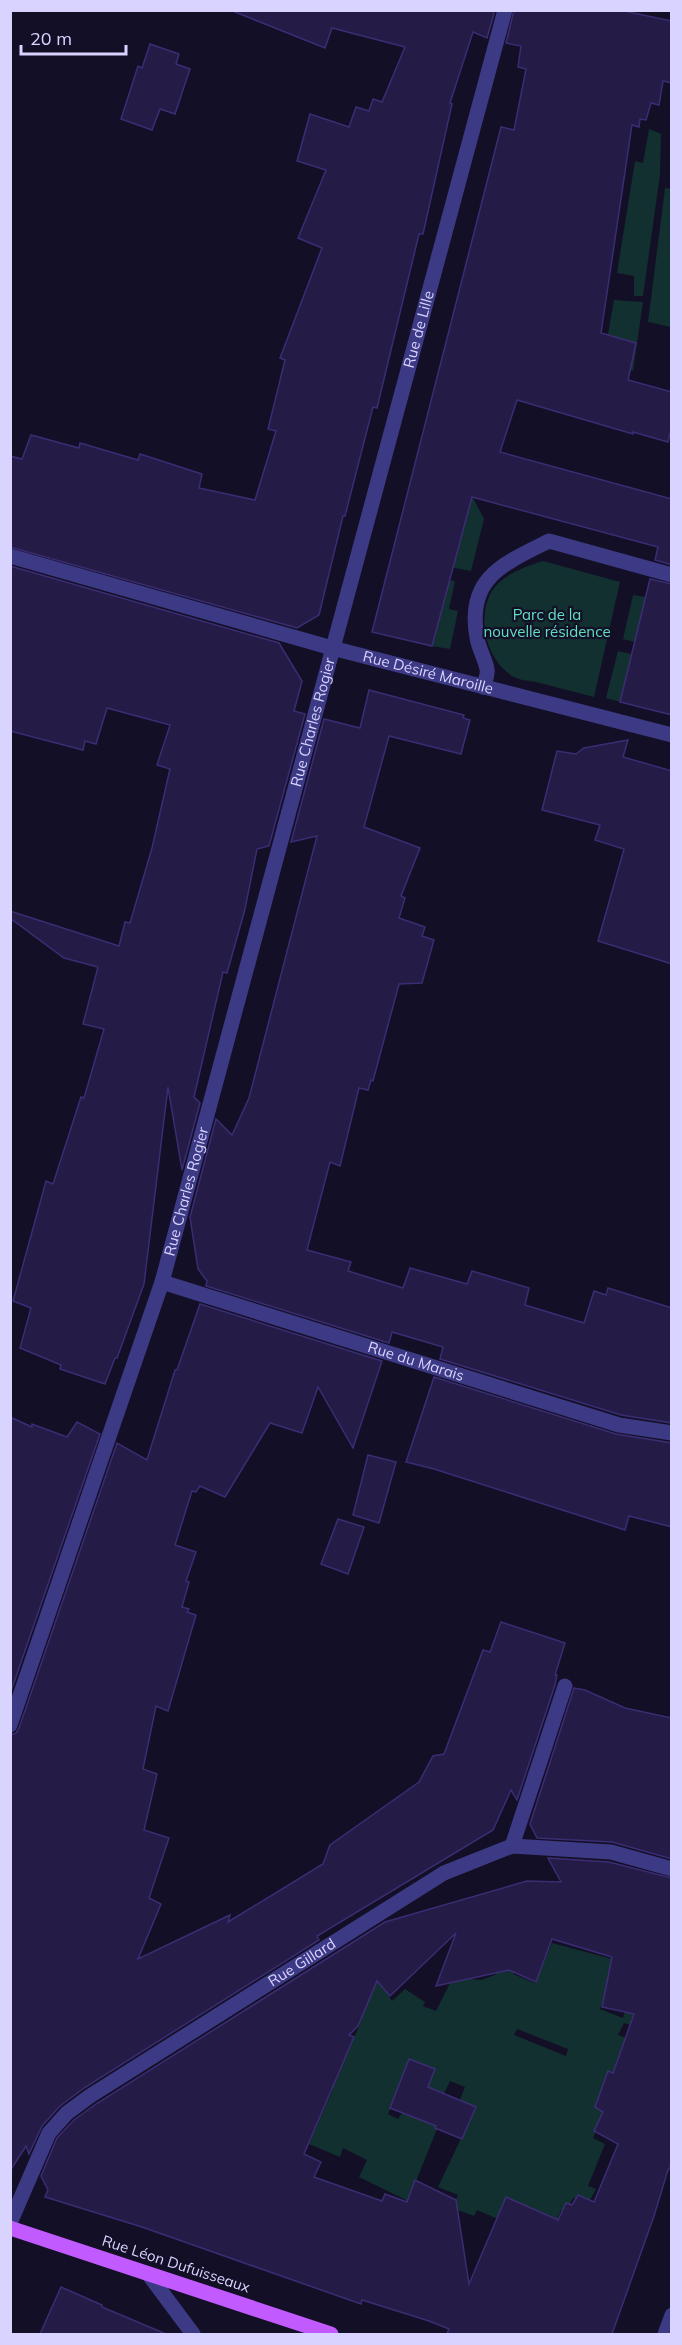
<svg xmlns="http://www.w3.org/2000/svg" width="682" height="2345" font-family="Mulish,sans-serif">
<rect width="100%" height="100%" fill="#130f26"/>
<g fill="#12302f" fill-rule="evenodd">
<polygon points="649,129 661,134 660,175 643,296 634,296 634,276 617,273 635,161 643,163"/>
<polygon points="665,188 672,189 671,327 648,322"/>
<polygon points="614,300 643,302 633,371 603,362"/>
<polygon points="477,491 473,498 484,519 471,571 450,567 467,497"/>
<path d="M543 561 620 582 594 697C575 692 555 687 536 682 529 681 520 680 514 677 486 661 476 618 492 591 502 575 526 566 543 561Z"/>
<polygon points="447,580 455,581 449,609 458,611 450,649 431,646"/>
<polygon points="633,595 646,597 635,642 623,639"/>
<polygon points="618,651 631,654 620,702 606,698"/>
<path d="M638 1889 671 1899V1911L661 1941 668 1944 663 1967 656 1964 649 1992 659 1996 652 2015 661 2019 656 2034 624 2023 618 2035 631 2040 618 2077 608 2076 604 2089 625 2101 622 2113 606 2107 593 2138 605 2144 588 2186 596 2189 589 2202 573 2198 566 2212 561 2210 552 2231 517 2218 522 2207 508 2200 498 2219 477 2210 474 2216 453 2208 458 2195 438 2187 474 2111 459 2102 465 2087 450 2081 444 2094 449 2097 448 2102 408 2201 359 2177 367 2160 343 2148 340 2157 309 2144 333 2089 267 2064 249 2093 214 2163 176 2148 199 2100 216 2094 228 2107 249 2093 227 2071 259 2050 267 2064 288 2054 296 2064 305 2058 299 2051 334 2029 348 2052 362 2019 348 2001 379 1981 392 2001 405 1989 425 2002 423 2006 436 2011 453 1977 481 1980 495 1975 504 1959 500 1946 511 1943 514 1956 520 1955 513 1974 535 1983 552 1943 616 1960ZM610 1979 633 1986 623 2018 600 2009ZM517 2029 568 2049 566 2056 514 2035ZM413 2061 431 2070 409 2114 402 2113 398 2119 388 2114Z"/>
</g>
<g fill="#241b47" stroke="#3b2d73" stroke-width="1.5" fill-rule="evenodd">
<polygon points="235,10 495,10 487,38 473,32 450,103 452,104 423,234 419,234 377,408 373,407 345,516 343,516 319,615 297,628 10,547 10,456 22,459 31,435 79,448 80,443 138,460 140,454 202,474 199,488 255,500 276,431 268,429 285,360 280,358 322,248 298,238 326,170 297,161 310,114 349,127 356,107 369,111 373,99 382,102 405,47 332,28 325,48 235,12"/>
<polygon points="514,10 619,10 672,21 672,83 663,81 659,105 651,103 646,120 640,119 639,127 632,125 601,333 636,343 628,380 672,392 672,426 668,442 633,432 633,434 517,400 500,452 672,499 672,565 655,560 658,547 472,497 432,646 372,632 501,127 514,130 526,69 518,67 521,46 506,43"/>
<polygon points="150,44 179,54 176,64 190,69 175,114 160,109 152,130 121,119 138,66 142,68"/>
<polygon points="10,566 279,643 302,681 294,711 305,714 269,846 257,849 245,909 227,973 223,972 194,1097 200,1103 182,1170 168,1087 144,1284 117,1358 115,1358 105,1384 60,1369 61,1365 20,1348 31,1308 13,1301 46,1181 53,1184 81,1097 84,1098 104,1029 83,1024 98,967 64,958 10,918 10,911 119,946 125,922 130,923 152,848 170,769 157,765 170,725 107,708 96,744 85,741 83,750 10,731"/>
<polygon points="650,579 672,584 672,715 620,702"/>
<polygon points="369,690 464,715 463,718 470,720 461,754 389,736 364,827 420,848 401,896 405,898 399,918 425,927 422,936 434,940 422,983 399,984 373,1081 371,1080 368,1090 359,1088 340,1166 330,1162 307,1250 351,1262 348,1271 403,1288 410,1268 467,1284 472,1271 529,1288 525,1305 584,1323 594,1291 606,1295 608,1288 672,1308 672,1423 621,1415 440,1359 443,1347 392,1332 389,1343 206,1286 207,1281 198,1269 190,1217 216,1119 232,1135 249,1098 317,836 291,842 324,719 360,728"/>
<polygon points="628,740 623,757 672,771 672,964 598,941 624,849 595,840 600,825 542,810 557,751 576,754 584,748"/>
<polygon points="200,1304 382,1361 353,1448 318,1387 302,1433 270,1423 225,1497 200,1486 196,1492 192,1491 175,1545 196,1552 186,1581 189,1582 182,1607 189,1609 187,1612 196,1615 168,1711 156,1706 143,1769 157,1774 144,1830 169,1838 149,1898 161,1904 138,1959 230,1915 228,1922 323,1864 330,1845 419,1782 433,1756 444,1754 483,1650 490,1652 501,1622 565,1643 555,1675 557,1675 555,1685 517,1800 511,1790 493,1830 317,1936 319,1940 84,2088 60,2106 42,2126 29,2154 26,2146 10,2171 10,1735 16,1733 19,1728 117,1443 147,1460 175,1370 177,1370"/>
<polygon points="434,1377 616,1434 672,1443 672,1527 629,1516 625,1530 434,1469 406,1462"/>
<polygon points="10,1417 32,1427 32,1424 67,1437 77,1422 100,1434 10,1694"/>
<polygon points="368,1455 396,1462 379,1523 353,1515"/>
<polygon points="338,1519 364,1527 348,1574 321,1564"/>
<polygon points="574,1688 585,1690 625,1708 672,1718 672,1859 612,1842 537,1838 530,1824"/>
<path d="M548 1858 609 1862 672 1878V2165L668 2170 654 2216 612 2334H447L449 2329 429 2321 362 2300 361 2304 142 2227 45 2197 48 2190 41 2176 57 2138 74 2120 96 2104 385 1922 527 1881 561 1882ZM456 1933 436 1986 509 1970 536 1982 552 1939 612 1957 602 2007 634 2014 613 2073 608 2071 595 2107 603 2112 594 2131 618 2144 594 2202 578 2195 572 2205 566 2203 558 2220 506 2197 469 2284 456 2200 415 2180 407 2202 385 2194 382 2201 314 2177 321 2162 304 2154 354 2037 349 2035 358 2026 377 1981 390 1996Z"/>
<polygon points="409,2059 435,2069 428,2087 476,2107 462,2139 435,2128 436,2126 390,2108"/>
<polygon points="61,2287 102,2305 102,2307 166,2334 40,2334"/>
</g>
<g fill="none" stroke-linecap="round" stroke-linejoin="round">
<g stroke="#3d3a85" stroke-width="15">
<path id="s1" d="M10 556 332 648 672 735"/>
<path d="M483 687C485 682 488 673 487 669 485 659 479 649 477 638 466 578 503 564 549 541L672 575"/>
<path id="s2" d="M162 1282 619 1425 672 1433"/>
<path id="s3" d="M10 1725 162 1282 505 10"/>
<polyline points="512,1846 565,1686"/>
<path id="s4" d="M10 2223 49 2133 67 2113 90 2096 444 1873 512 1846 611 1852 672 1869"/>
<polyline points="149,2275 193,2334"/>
<polyline points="665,2334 672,2315"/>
</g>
<polyline stroke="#c25bff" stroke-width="15" points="10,2228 331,2334"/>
</g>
<g text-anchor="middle" stroke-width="4.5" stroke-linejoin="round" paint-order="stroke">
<g font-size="15" fill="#d9d4ff" stroke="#130f26">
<text dy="5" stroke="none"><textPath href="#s3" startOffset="1455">Rue de Lille</textPath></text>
<text dy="5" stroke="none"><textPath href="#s1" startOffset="434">Rue Désiré Maroille</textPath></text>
<text dy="5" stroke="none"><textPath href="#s3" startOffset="1048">Rue Charles Rogier</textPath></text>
<text dy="5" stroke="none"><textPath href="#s3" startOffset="562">Rue Charles Rogier</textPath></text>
<text dy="5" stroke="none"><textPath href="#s2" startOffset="266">Rue du Marais</textPath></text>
<text dy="5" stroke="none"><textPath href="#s4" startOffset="404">Rue Gillard</textPath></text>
<text transform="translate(176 2264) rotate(18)" y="5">Rue Léon Dufuisseaux</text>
</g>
<g font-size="15" fill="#5fe0c0" stroke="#130f26">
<text x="547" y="620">Parc de la<tspan x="547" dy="17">nouvelle résidence</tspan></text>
</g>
</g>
<rect width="682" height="2345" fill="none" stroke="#d9d4ff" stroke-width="24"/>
<path d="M21 45v9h105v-9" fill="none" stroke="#d9d4ff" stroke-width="3"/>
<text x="30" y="45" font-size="18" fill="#d9d4ff" stroke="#130f26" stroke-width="4.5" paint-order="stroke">20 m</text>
</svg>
